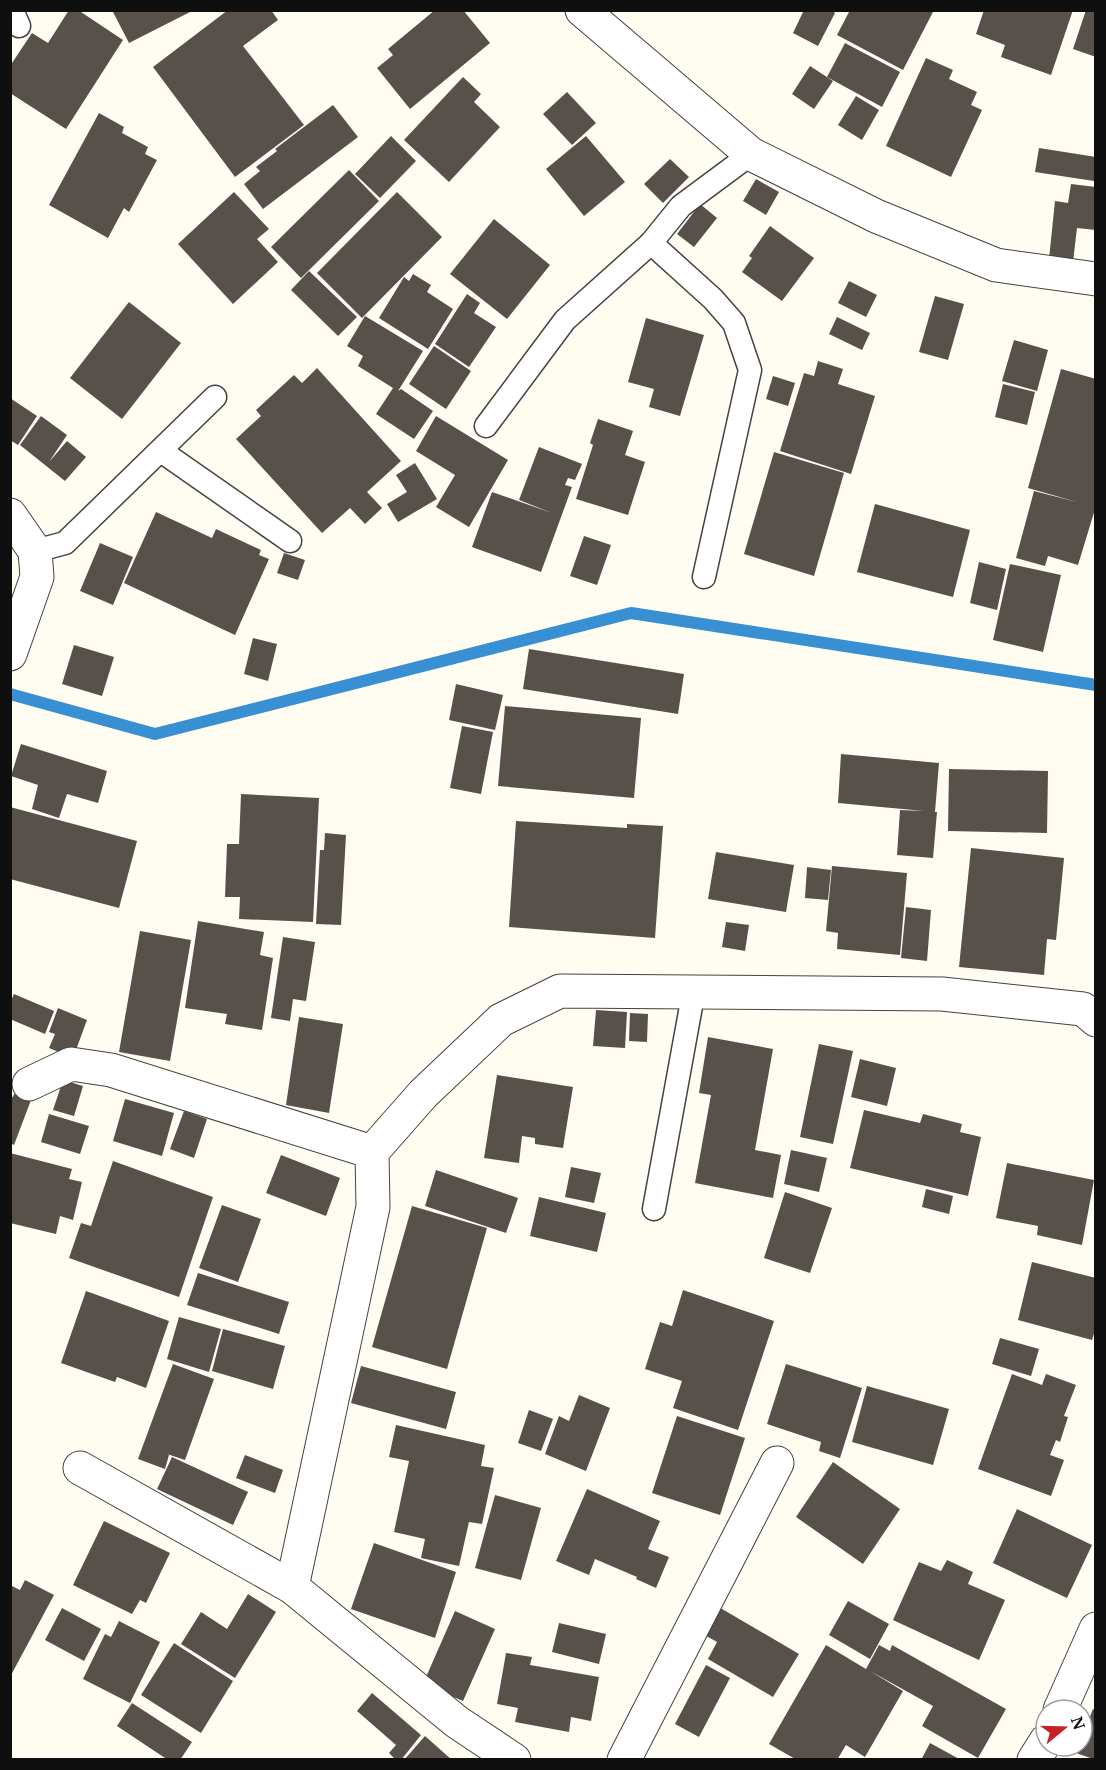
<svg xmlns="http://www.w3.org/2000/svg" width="1106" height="1770" font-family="'Noto Serif',serif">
<rect width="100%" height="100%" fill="#fffdf1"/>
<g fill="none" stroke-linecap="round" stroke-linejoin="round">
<polyline stroke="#388fd1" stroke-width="12" points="10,694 155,734 631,613 1096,685"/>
</g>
<g fill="#58504b">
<polygon points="69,10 78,10 123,40 66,129 10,93 10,66 32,33 48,43"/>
<polygon points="112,10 194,10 129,43"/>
<polygon points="228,10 271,10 278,20 243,46 304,125 235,177 153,67"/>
<polygon points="435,10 463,10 490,43 410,109 377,68 393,55 388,49"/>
<polygon points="804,10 831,10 835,13 818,46 793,33"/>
<polygon points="850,10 934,10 903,70 837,35"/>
<polygon points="984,10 1073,10 1051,75 1001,57 1005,45 976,34"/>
<polygon points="1086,10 1096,10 1096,57 1073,49"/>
<polygon points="845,43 900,72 882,107 827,77"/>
<polygon points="926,58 953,70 949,79 977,92 971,105 982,110 951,177 886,146"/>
<polygon points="810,66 833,81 814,109 792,94"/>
<polygon points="463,77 481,94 474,102 500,127 449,182 404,140"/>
<polygon points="567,92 596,123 572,145 543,114"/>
<polygon points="856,96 879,110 862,140 838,125"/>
<polygon points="333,105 358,137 263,209 244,184 260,171 256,167 277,151 275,149"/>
<polygon points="99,113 124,127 122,133 148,147 145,154 157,160 129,212 124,208 108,238 49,205"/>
<polygon points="391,136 416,161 380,198 355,174"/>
<polygon points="586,136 625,182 584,216 546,169"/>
<polygon points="1039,148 1096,157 1094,181 1035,172"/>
<polygon points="670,159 689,177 663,203 644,184"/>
<polygon points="349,170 379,201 301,278 271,247"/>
<polygon points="756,179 779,192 766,215 743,201"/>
<polygon points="1071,184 1096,187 1096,230 1077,228 1073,262 1049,259 1055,201 1068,203"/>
<polygon points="234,192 269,229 257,239 278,262 233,304 178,244"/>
<polygon points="397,192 442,237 362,318 317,273"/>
<polygon points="700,204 717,218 694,247 677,234"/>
<polygon points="494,219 550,265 507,319 450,274"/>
<polygon points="770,226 814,258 782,301 742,272 752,258 749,256"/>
<polygon points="309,271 357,317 338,336 291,290"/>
<polygon points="413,274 431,285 427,292 453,309 428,349 379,318 404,277 409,281"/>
<polygon points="849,281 877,295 866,317 838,303"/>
<polygon points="467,294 480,303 474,313 496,327 469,367 435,344"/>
<polygon points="935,296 964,304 948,360 919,352"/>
<polygon points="129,302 181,343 122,419 70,378"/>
<polygon points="365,316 423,351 398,391 401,389 433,411 414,439 376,414 393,388 358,366 363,356 347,346"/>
<polygon points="837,317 870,333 862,350 829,334"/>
<polygon points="646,318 704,335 680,416 649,407 654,389 628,382"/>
<polygon points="1014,340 1048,350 1037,391 1002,381"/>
<polygon points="434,346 471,371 446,409 409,384"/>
<polygon points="818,361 843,369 838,384 875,396 851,474 780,451 804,373 814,376"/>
<polygon points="317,368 401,461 367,492 382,508 365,524 350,508 322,533 236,439 261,416 256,410 294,375 302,383"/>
<polygon points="1061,369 1096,379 1096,506 1078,565 1048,556 1045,566 1016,558 1034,491 1077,502 1028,488"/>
<polygon points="773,376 795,383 788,406 766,399"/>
<polygon points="1003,384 1035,392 1027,425 995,417"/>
<polygon points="10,398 37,416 18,445 10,440"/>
<polygon points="41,416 67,435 49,462 67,441 86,457 65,481 20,445"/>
<polygon points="436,416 508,460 469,527 436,507 455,475 416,451"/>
<polygon points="598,419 633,431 625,455 645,462 628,515 576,499 593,445 590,443"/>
<polygon points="539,447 582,464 575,480 568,478 565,485 572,487 541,572 472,547 492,492 552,513 519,500"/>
<polygon points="774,452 844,473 814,576 744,554"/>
<polygon points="415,463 437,499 398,522 387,504 407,492 396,475"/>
<polygon points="875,504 970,530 953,597 857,572"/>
<polygon points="156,512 212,538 216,529 261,550 259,555 269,559 235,635 124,583"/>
<polygon points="584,536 611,545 597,585 570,576"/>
<polygon points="100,543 133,557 113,605 80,591"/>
<polygon points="284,553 305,560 298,580 277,573"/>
<polygon points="979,562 1006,569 997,610 970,603"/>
<polygon points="1010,564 1061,575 1043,652 993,640"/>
<polygon points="253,638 277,644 268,681 244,674"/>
<polygon points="74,645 114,657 102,696 62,684"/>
<polygon points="529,649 684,674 678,714 523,689"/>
<polygon points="456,684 503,695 495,730 449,720"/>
<polygon points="505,706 641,718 634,798 498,786"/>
<polygon points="462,726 493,732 481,794 450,788"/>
<polygon points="21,744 107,771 98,803 67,794 59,818 32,809 38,785 11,776"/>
<polygon points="841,754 939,763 935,812 937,812 933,858 897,855 900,810 924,811 838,803"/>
<polygon points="949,769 1048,771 1047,833 948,831"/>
<polygon points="241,794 319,798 313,922 239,919 240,897 225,897 227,844 239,844"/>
<polygon points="10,807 137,841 119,908 10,879"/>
<polygon points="516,821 627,828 627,824 663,826 655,938 509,927"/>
<polygon points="325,833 346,835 341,925 316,924 320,850 324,850"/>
<polygon points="971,848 1064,858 1056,940 1047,939 1044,975 959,967"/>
<polygon points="716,852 794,865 786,912 708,899"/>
<polygon points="832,866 907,873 900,955 837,949 838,933 826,931"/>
<polygon points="807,867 831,870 828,900 805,898"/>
<polygon points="906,907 931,910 927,961 901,958"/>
<polygon points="198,921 264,932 260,955 273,958 262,1030 225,1024 227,1014 185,1008"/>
<polygon points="726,922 749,925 745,951 722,947"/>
<polygon points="140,931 191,940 170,1061 119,1052"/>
<polygon points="283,937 315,942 306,1001 293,999 290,1021 271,1018"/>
<polygon points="14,994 54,1011 45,1034 10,1019 10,1003"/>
<polygon points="58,1008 87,1020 73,1058 49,1048 55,1034 49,1032"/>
<polygon points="596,1010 627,1012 625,1048 593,1046"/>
<polygon points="630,1013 648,1014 647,1042 629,1041"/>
<polygon points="299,1017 343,1024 329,1113 286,1105"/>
<polygon points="708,1037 773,1049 755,1150 781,1155 773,1198 695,1183 711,1095 699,1093"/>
<polygon points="819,1044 853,1051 833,1144 800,1137"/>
<polygon points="860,1059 896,1068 887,1106 851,1097"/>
<polygon points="497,1075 573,1087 563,1148 535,1144 535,1138 522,1136 519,1163 484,1158"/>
<polygon points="63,1080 83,1086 74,1116 53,1110"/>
<polygon points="14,1094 31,1100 14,1145 10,1143 10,1096 13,1097"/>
<polygon points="125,1099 174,1113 162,1156 113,1141"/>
<polygon points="864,1110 920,1123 923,1114 962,1124 960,1132 981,1137 968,1196 850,1168"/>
<polygon points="184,1111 207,1119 194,1158 170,1149"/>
<polygon points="49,1114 89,1126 80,1154 41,1142"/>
<polygon points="791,1150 827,1158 819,1192 784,1184"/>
<polygon points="10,1153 72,1169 69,1179 82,1182 73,1220 60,1216 56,1234 10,1223"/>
<polygon points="281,1155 340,1178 326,1216 266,1193"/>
<polygon points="113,1161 213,1197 179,1297 69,1258 81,1223 91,1226"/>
<polygon points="1007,1163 1094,1180 1082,1245 1037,1235 1038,1226 996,1218"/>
<polygon points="571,1167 601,1173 594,1203 565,1197"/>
<polygon points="436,1170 518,1198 506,1233 425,1206"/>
<polygon points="926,1189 953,1196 949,1214 922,1207"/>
<polygon points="785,1192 832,1208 810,1273 764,1258"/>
<polygon points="539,1197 606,1213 597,1252 530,1236"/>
<polygon points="222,1205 261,1219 238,1282 199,1268"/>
<polygon points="412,1206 487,1228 447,1369 372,1347"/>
<polygon points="1032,1262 1096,1278 1096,1327 1092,1340 1018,1320"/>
<polygon points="198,1273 289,1302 279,1334 187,1305"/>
<polygon points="683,1290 774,1321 738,1430 673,1408 682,1381 645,1369 660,1322 672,1326"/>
<polygon points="86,1291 169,1321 146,1388 117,1377 115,1382 61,1363"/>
<polygon points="179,1317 221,1329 209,1372 167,1359"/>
<polygon points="223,1329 285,1346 273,1389 212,1371"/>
<polygon points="1000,1338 1039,1349 1031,1376 992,1364"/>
<polygon points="173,1364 214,1379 185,1460 167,1454 169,1455 165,1469 138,1459"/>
<polygon points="786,1364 862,1388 840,1458 819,1451 821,1442 767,1424"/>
<polygon points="361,1366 456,1392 446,1429 351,1403"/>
<polygon points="1012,1374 1042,1385 1046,1374 1076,1385 1064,1416 1068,1417 1060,1442 1056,1440 1050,1455 1064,1460 1051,1496 978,1469"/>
<polygon points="867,1386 949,1409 933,1465 852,1442"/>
<polygon points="579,1395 610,1408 586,1471 545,1454 559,1416 569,1421"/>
<polygon points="529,1410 553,1419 541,1451 518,1443"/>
<polygon points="677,1416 745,1438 720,1515 652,1493"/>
<polygon points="396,1425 485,1445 481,1466 494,1468 482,1524 469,1522 459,1566 421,1558 425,1539 394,1532 409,1461 389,1457"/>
<polygon points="245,1455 283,1470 275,1493 236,1478"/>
<polygon points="172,1457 248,1492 233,1525 157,1489"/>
<polygon points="833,1462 900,1509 863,1564 796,1517"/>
<polygon points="587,1489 660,1521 648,1549 669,1557 656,1588 636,1579 637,1577 595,1559 589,1575 556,1561"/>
<polygon points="495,1495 541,1508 521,1580 475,1568"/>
<polygon points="1017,1509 1092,1545 1067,1598 993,1563"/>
<polygon points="104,1521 170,1553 146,1603 140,1600 132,1614 73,1585"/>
<polygon points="374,1543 456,1572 435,1638 351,1609"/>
<polygon points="947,1560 973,1572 968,1584 1005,1600 979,1660 893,1620 919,1562 941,1571"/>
<polygon points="25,1580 54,1595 10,1677 10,1585 20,1590"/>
<polygon points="248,1594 276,1612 235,1678 181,1644 201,1612 227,1629"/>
<polygon points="848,1601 889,1624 870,1659 829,1635"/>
<polygon points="717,1606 799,1654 773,1697 708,1659 717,1642 701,1633"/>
<polygon points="62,1608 101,1629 84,1661 45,1640"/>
<polygon points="455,1611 495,1629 463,1701 423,1684"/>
<polygon points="119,1621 160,1642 130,1703 83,1679 105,1634 111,1637"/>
<polygon points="559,1623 606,1634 599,1664 552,1652"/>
<polygon points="174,1643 233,1681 201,1733 141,1695"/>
<polygon points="826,1645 866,1669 879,1645 890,1651 892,1645 1006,1709 978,1758 922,1726 933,1706 870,1671 903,1691 865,1757 846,1745 837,1760 797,1760 769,1744"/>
<polygon points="506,1653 532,1657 530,1665 599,1677 591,1721 571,1717 569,1732 515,1722 518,1708 497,1704"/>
<polygon points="706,1665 730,1678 699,1737 675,1724"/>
<polygon points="372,1693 421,1735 401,1760 396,1760 389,1753 396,1745 357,1711"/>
<polygon points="132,1703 192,1742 180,1760 168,1760 117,1726"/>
<polygon points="1093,1709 1096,1710 1096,1760 1076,1753 1079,1746 1082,1746 1082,1737"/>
<polygon points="425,1736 452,1760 404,1760"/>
<polygon points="930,1743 961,1760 921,1760"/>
</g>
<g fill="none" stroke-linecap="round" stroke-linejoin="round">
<defs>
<g id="lane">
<polyline points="12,10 19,26"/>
<polyline points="651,243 713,299 734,323 750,370 704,577"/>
<polyline points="486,426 565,320 651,243 681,206 751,154"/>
<polyline points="161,451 290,541"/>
<polyline points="35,551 65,543 215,397"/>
<polyline points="654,1209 694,990"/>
</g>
<g id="street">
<polyline points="582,10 751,154 876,216 996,265 1096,279"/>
<polyline points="10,515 35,551 37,577 10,654"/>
<polyline points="29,1084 71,1064 111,1070 372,1152"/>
<polyline points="80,1468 292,1587 457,1722 514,1760"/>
<polyline points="292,1587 373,1207 372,1152 423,1094 501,1020 560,991 942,994 1083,1009 1096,1020"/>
<polyline points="1060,1710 1096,1629"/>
<polyline points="624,1760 777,1463"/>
<polyline points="1034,1760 1046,1741"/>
</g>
</defs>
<use href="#lane" stroke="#424242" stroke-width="25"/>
<use href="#street" stroke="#424242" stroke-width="35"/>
<use href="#lane" stroke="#fff" stroke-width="22"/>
<use href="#street" stroke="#fff" stroke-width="33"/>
</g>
<rect width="1106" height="1770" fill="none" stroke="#0f0f0f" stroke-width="24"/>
<g transform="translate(1064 1728) rotate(71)"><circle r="28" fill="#ffffff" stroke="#9f9f9f" stroke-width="1.5"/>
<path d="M0-4.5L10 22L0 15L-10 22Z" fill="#c42224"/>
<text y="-9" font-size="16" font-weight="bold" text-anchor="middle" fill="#0f0f0f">N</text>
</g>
</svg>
